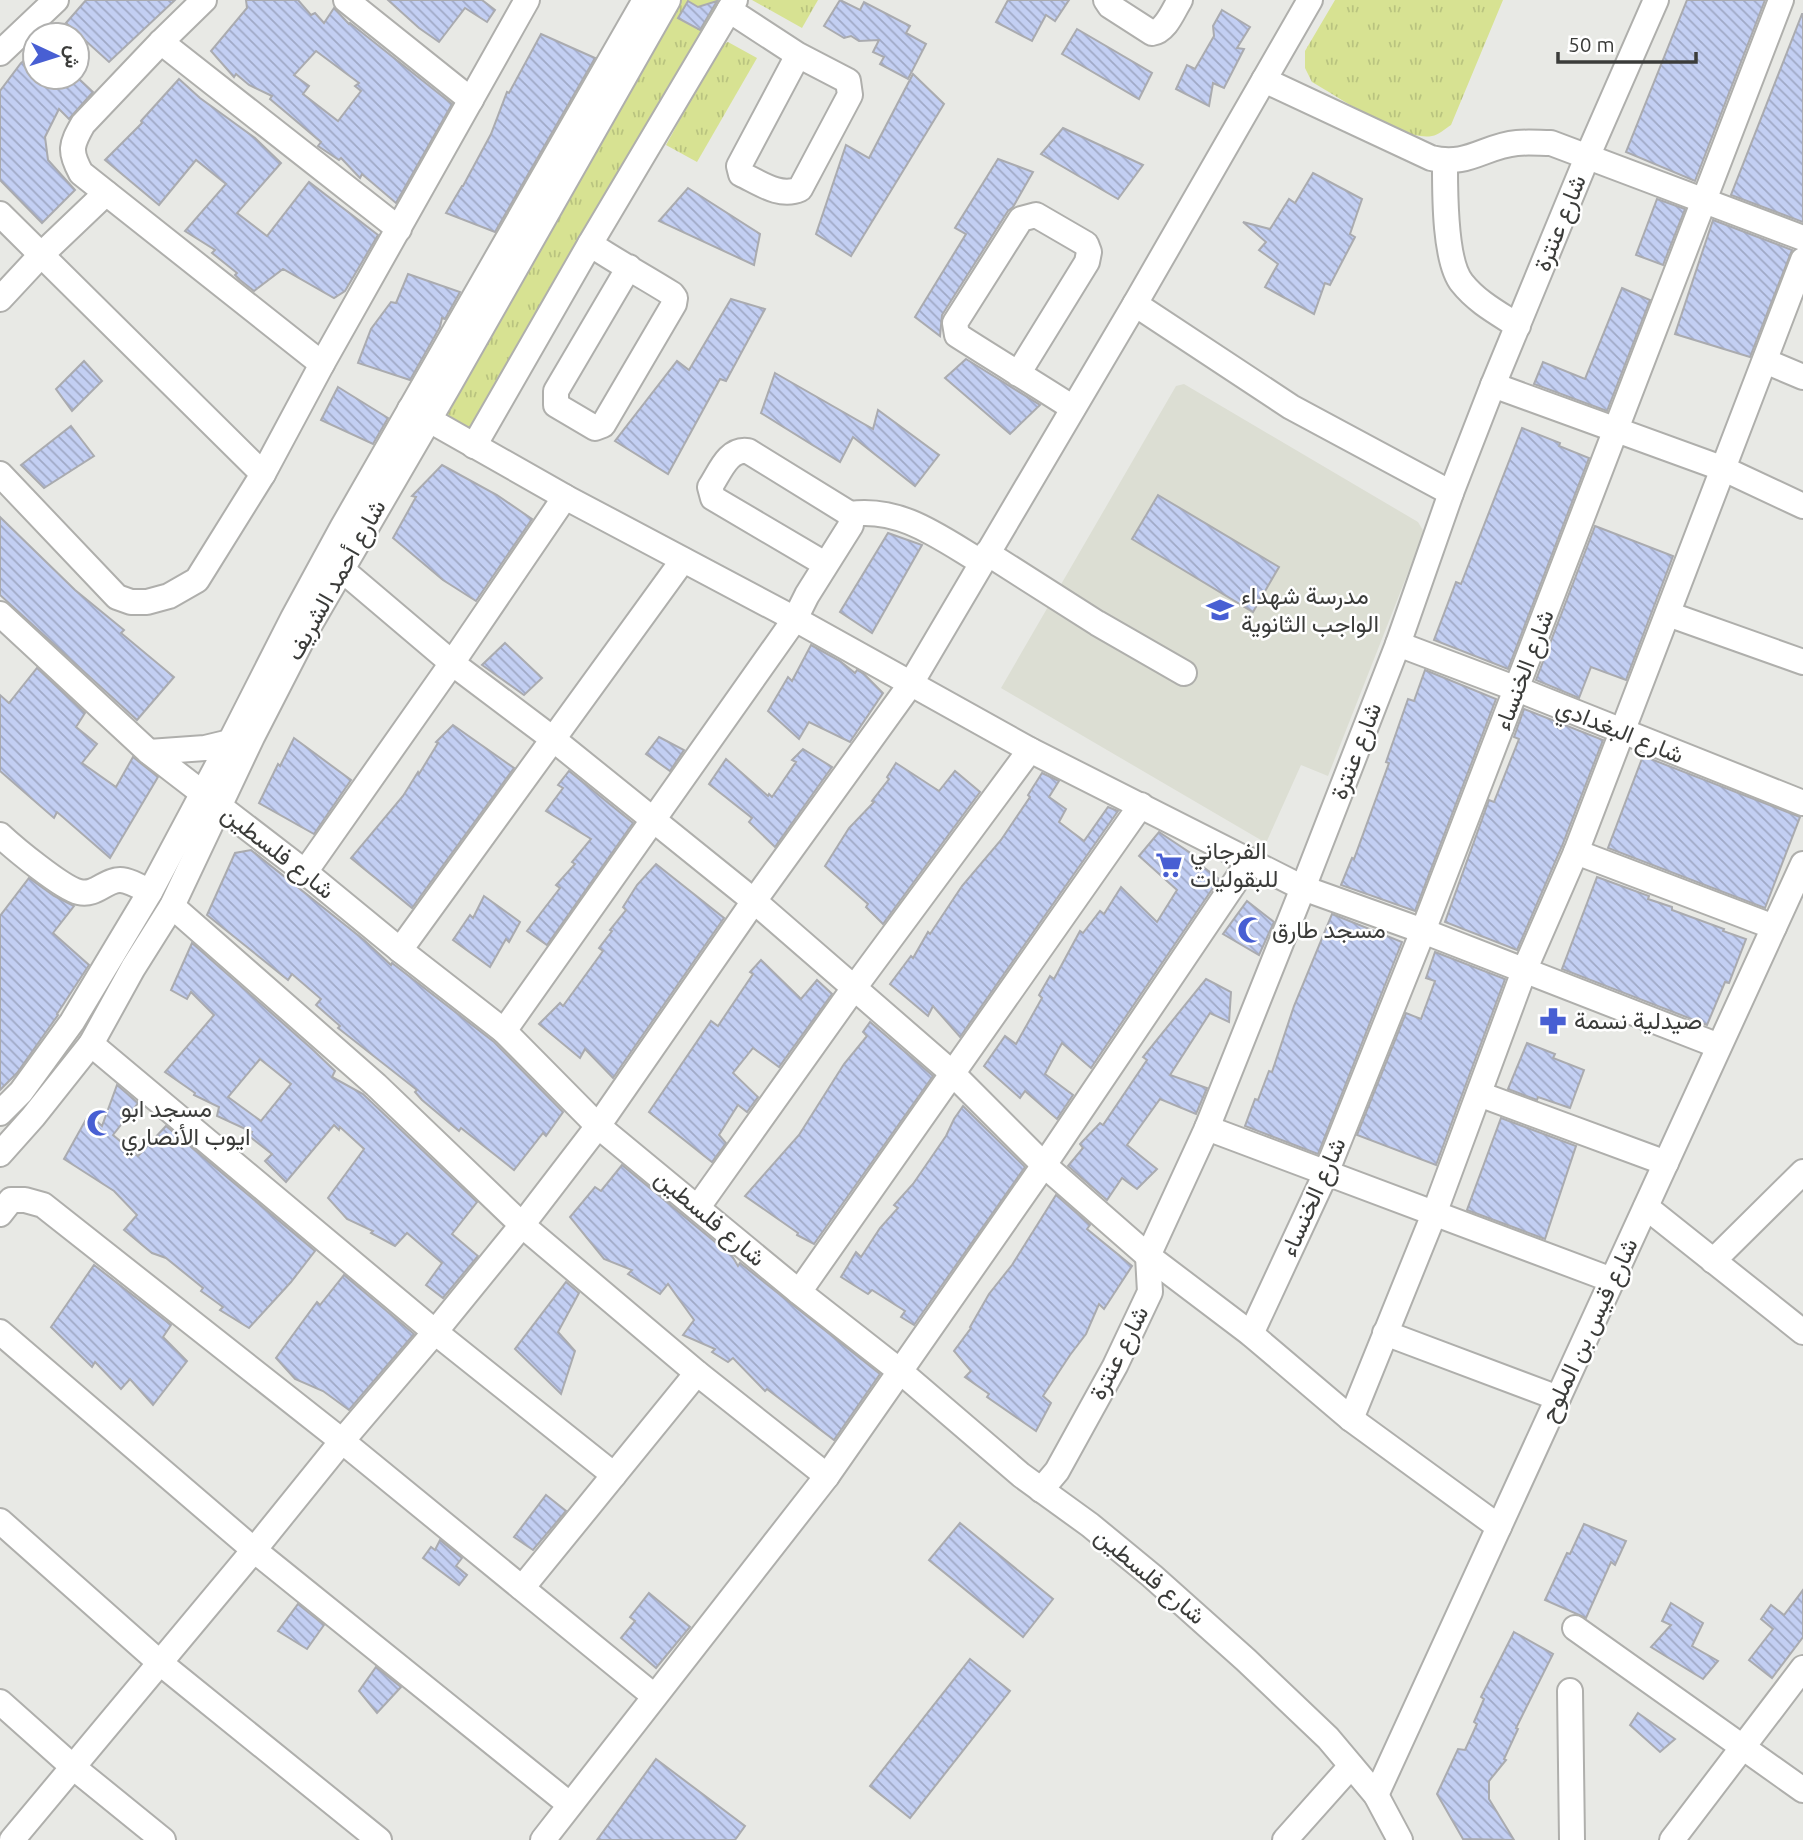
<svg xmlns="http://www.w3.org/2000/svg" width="1803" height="1840" font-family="Ubuntu,Vazirmatn,sans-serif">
<defs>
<pattern id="grass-tufts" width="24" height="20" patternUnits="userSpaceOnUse" patternTransform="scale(1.75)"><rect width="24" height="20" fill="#d7e292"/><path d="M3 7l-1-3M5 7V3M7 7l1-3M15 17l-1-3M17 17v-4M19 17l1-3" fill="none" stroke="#b9c37f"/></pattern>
<pattern id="building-back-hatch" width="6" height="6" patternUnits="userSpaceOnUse" patternTransform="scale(1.75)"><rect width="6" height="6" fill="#c3cff3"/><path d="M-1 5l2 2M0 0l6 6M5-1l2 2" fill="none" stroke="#a0a9c6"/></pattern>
</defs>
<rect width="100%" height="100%" fill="#e8e9e5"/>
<polygon fill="#dcded3" points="1184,384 1418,522 1424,532 1328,776 1301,765 1266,843 1001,688 1176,386"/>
<g fill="url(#grass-tufts)">
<polygon points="668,0 735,0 474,446 428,419"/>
<polygon points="752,0 818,0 802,28"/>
<path d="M1335 0H1503L1451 125C1445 129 1438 135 1432 136 1403 142 1339 97 1312 82L1305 68V51Z"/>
<polygon points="728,42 757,58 697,162 666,145 721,45"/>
</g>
<g fill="url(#building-back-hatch)" stroke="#aaabaf" stroke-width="2" fill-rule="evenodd">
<polygon points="86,0 175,0 109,62 66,23"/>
<path d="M246 0H298L311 15 315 13 324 23 334 8 349 24 350 23 452 104 396 203 362 174 360 178 341 158 339 160 318 146 321 142 270 99 272 96 249 85 236 74 234 77 211 51 247 8ZM316 51 359 83 355 86 361 91 338 121 303 94 309 86 294 75Z"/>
<polygon points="388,0 482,0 495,10 487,22 465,8 439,42 419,28"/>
<polygon points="840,0 860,10 864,2 910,26 906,33 926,44 908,79 880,64 884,57 873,52 879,40 859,41 851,36 844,38 824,26"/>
<polygon points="1008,0 1069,0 1055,21 1046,15 1032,41 996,22"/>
<polygon points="1687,0 1765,0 1695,181 1626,152"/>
<polygon points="688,1 698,7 717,1 700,30 678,18"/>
<polygon points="1222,10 1250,27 1237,48 1244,49 1224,88 1213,83 1209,106 1176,89 1187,65 1195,69 1214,36 1213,26"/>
<polygon points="1802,14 1803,14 1803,222 1731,195"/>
<polygon points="1077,29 1152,73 1139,99 1062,54"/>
<polygon points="541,34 595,58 495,232 446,213 462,186 463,186 491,134 507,92 509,93"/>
<polygon points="35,53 35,77 77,77 93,92 69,119 59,109 45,137 48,160 75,190 42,223 0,180 0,91 21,63"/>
<polygon points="913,74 944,104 851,256 816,234 846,145 869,158"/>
<polygon points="179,79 200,98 255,138 281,163 237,213 267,236 309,182 378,235 345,291 334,298 283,269 254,291 240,280 235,275 237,273 212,253 215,250 185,231 226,184 196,160 159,205 105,160 142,123 141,121"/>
<polygon points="1063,128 1143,165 1118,199 1041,154"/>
<polygon points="998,159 1033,172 1013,207 1008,211 942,315 940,336 915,317 966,234 955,228"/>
<polygon points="1313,173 1362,199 1350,234 1355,237 1330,285 1325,283 1314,314 1265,287 1278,264 1259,250 1266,242 1243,222 1270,229 1289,199 1295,203"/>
<polygon points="688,188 760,234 754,265 659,221"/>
<polygon points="1657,199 1685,209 1663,265 1636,255"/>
<polygon points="1713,220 1792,250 1750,357 1675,334"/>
<polygon points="408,274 460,292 445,319 442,318 440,327 410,380 358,363 371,329 391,302 396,303"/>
<polygon points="1622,288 1650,300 1607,411 1534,384 1543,362 1585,379"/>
<polygon points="731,299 765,309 726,381 720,379 668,474 615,441 677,361 689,370"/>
<polygon points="966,359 979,367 1040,405 1010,434 945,378"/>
<polygon points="84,361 102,381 72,411 56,389"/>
<polygon points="775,373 873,429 878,410 939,455 915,486 853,437 840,462 761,413"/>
<polygon points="338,387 388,418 373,444 321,420"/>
<polygon points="71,426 94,456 44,488 21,465"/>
<polygon points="1522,428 1560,443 1559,446 1589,458 1508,669 1434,640 1456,582 1461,584"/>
<polygon points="442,465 497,495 532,519 476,601 443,580 393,538 416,497 412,496"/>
<polygon points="1158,495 1279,567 1253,612 1132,539"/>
<polygon points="0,517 75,590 124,630 121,633 174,677 137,720 0,595"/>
<polygon points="1595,526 1673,556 1626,680 1591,667 1579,698 1536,680"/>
<polygon points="888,533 922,545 872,633 840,612"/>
<polygon points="505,643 542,678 524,695 482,665"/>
<polygon points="811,645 840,661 855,673 857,670 864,674 883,693 850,742 809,722 799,739 768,711 788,677 792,681"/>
<polygon points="37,668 85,713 76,727 97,744 82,763 116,787 133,757 158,777 110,858 57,812 54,818 0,771 0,695 9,703"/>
<polygon points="1425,670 1496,699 1415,911 1341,885 1352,858 1354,859 1389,763 1386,762 1408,699 1414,701"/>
<polygon points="1524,709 1603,740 1562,846 1517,950 1445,922 1489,800 1494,802 1519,739 1514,737"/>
<polygon points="453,725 514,768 412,908 351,858 403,796 418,772 419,774 438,743 436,742"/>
<polygon points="659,737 684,750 670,771 646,754"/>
<polygon points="294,738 351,780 314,834 259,803 278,764 280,766"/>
<polygon points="803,749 832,767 775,847 749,822 752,818 709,784 726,759 768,796 769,794 772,797 796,762 792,760"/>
<polygon points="1643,756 1800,817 1765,908 1608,848"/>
<polygon points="896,763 939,791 955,771 980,792 883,924 866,907 868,904 825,866 849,828 874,802 872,801 889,779 887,777"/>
<polygon points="569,771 633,823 547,945 527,931 560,888 556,885 575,864 572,862 591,839 546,811 563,788 558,785"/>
<polygon points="1042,773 1059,781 1049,797 1066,809 1059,822 1084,841 1108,807 1118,811 960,1037 933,1006 928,1016 890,984 911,956 913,958 928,932 930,934 962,886 1001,840 1030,797 1028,795"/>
<polygon points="1159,832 1192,854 1190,857 1219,879 1091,1068 1062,1043 1045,1074 1073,1095 1057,1119 1025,1091 1020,1098 984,1066 1005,1036 1016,1044 1042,998 1039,995 1050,976 1054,979 1080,931 1083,933 1100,911 1104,914 1121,887 1157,922 1177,890 1139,856"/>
<polygon points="251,850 364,940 391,965 392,963 494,1042 563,1112 546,1136 543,1133 514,1170 461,1128 459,1131 422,1100 415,1092 417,1090 338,1028 340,1026 316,1005 321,999 292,974 288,980 207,915 235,853"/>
<polygon points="656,864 724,918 613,1078 585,1049 580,1058 539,1024 560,1003 563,1006 603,951 599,948 612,931 610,930 626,910 623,907 637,885"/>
<polygon points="1597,877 1649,896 1648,899 1672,907 1672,910 1724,929 1723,931 1746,939 1729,983 1725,982 1707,1025 1562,969"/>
<polygon points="29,878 54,896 74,906 53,933 89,965 57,1014 58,1015 17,1073 0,1090 0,916"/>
<polygon points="484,896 520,922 509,942 506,939 490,967 453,940 470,915 473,918"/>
<polygon points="1247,901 1274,922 1259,955 1223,934"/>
<polygon points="1332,914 1402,942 1318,1154 1245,1126 1255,1099 1258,1100 1269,1071 1272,1072 1294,1006"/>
<path d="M192 943 312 1049 335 1071 332 1077 363 1094 477 1202 452 1234 478 1256 443 1298 426 1285 442 1263 407 1233 395 1246 371 1233 373 1231 347 1219 328 1198 364 1149 340 1127 339 1130 334 1125 286 1182 265 1161 272 1154 249 1136 252 1132 217 1116 219 1107 194 1095 195 1093 165 1072 214 1015 191 992 187 999 171 990ZM260 1059 291 1084 261 1121 228 1097Z"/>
<polygon points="1435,952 1505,979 1436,1165 1357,1135 1406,1013 1421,1019 1435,981 1426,978"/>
<polygon points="761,960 801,999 817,980 832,994 779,1067 753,1048 733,1073 758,1097 747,1112 738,1105 719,1135 726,1143 712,1162 649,1112 711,1021 718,1026 753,974 750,972"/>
<polygon points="1206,979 1231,992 1229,1022 1210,1013 1170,1075 1207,1088 1196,1114 1160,1099 1127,1145 1157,1169 1137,1189 1122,1178 1107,1200 1068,1166 1083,1148 1080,1144 1100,1123 1103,1125 1147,1060 1143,1057"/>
<polygon points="870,1022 933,1076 814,1244 797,1235 798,1233 745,1196 799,1135 844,1064 867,1036 863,1032"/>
<polygon points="1527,1043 1555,1054 1553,1058 1584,1070 1570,1108 1538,1097 1537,1100 1508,1089"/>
<polygon points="117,1085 138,1103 113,1135 138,1156 166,1126 315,1251 291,1282 249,1328 220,1310 223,1307 201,1291 203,1288 166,1258 152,1253 124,1230 137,1215 114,1191 64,1159 89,1114 102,1126"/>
<polygon points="963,1106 1025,1167 914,1325 901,1317 905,1311 872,1290 868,1294 841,1277 856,1252 861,1257 880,1228 898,1208 894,1205 913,1184 946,1136 954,1119"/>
<polygon points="1501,1118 1576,1146 1545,1239 1467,1210"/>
<polygon points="622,1165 732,1256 738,1266 740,1263 880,1374 834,1440 767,1389 765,1391 733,1358 728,1362 712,1352 715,1349 683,1335 694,1320 668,1284 660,1294 628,1274 632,1270 604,1259 570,1217 595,1187 601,1191"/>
<polygon points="1056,1195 1090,1225 1087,1229 1132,1266 1104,1309 1099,1304 1086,1334 1070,1355 1043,1396 1051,1403 1036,1431 987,1397 989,1394 965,1377 971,1371 954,1351 971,1328 970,1327 989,1294 1012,1265"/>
<polygon points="94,1265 171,1325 163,1337 187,1361 153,1405 130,1379 121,1389 95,1362 92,1367 51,1327"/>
<polygon points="344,1275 414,1334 349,1410 323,1391 295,1379 276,1358 317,1302 320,1305"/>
<polygon points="566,1282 579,1293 558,1332 575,1351 561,1394 515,1349"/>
<polygon points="546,1495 566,1511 533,1550 514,1537"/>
<polygon points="960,1523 1053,1599 1023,1637 929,1560"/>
<polygon points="1584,1524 1626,1541 1615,1565 1611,1562 1586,1618 1545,1600 1567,1553 1570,1554"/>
<polygon points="440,1540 462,1558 456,1566 467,1575 459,1585 423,1558 431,1547 435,1550"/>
<polygon points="1803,1590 1803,1637 1772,1678 1749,1660 1773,1629 1761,1619 1771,1605 1784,1615"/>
<polygon points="649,1593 690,1627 656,1668 621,1638 635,1621 630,1617"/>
<polygon points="1671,1603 1703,1623 1692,1646 1718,1661 1703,1679 1651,1647 1671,1625 1662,1621"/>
<polygon points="298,1604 324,1625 307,1649 278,1631"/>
<polygon points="1514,1632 1553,1654 1516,1728 1518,1729 1504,1759 1506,1760 1489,1781 1489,1799 1514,1840 1463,1839 1437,1794 1458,1749 1465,1750 1477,1724 1474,1722 1484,1699 1481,1697"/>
<polygon points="970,1659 1010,1691 910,1818 870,1786"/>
<polygon points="376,1667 401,1687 377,1713 359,1691"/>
<polygon points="1638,1713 1675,1739 1660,1752 1630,1725"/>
<polygon points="656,1759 745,1826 735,1840 597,1840"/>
</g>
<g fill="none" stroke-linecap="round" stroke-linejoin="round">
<defs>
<g id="minor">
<path d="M204 0 161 42 83 124C71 145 69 151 81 173L322 364"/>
<polyline points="346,0 471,100"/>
<path d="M1106 0 1110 6 1152 33C1166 31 1173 11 1180 0"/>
<path d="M729 10 798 55 848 81 850 95 800 189C780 198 760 183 741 174L739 166 798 55"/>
<polyline points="161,42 399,229"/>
<polyline points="0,53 56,0"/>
<path d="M1264 80 1431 158C1468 167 1484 146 1517 143 1528 142 1540 143 1551 143L1803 238"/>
<path d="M1445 161C1445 190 1444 261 1462 283 1477 302 1498 313 1518 326"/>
<polyline points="0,214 263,474"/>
<path d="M590 244C617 262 645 277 672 294L675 298 674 304 603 425 595 428 556 405V391L629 267"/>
<polyline points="0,299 41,255 106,193"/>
<polyline points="1135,304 1291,407 1451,493"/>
<polyline points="1765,361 1803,377"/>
<path d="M1018 374 1087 262 1089 252 1086 244 1036 215 1021 219 955 323 957 335C996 360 1034 383 1073 408"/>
<polyline points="1493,385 1724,469 1803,506"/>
<polyline points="410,409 565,497 795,619 1030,750 1303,888 1423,931 1719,1046"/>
<polyline points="474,446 590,244 735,0"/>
<polyline points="0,474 117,597 131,602 147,602 169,596 197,580 263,474 322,364 527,0"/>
<path d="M850 514C901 507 939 537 981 562"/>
<polyline points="987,553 1097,623 1184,673"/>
<polyline points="325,560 340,568 452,663 553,739 754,901 951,1072 1044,1165 1148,1256 1251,1334 1351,1419 1499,1527"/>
<polyline points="0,614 149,752 305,872 400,950 504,1031 598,1126 799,1292 901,1372 1021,1475 1090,1525 1152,1576 1246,1660 1328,1738 1376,1795 1400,1840"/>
<polyline points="1668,614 1803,662"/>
<polyline points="1398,644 1517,689 1803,803"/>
<polyline points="149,752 205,748 230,742"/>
<path d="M0 835C14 848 62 888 79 892 96 896 105 880 120 880 129 880 142 888 150 892"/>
<polyline points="1576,852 1774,927"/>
<polyline points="305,872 452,663 565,497"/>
<polyline points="172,906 376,1085 522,1225 697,1373 827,1476"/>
<polyline points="400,950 683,560"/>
<path d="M504 1031 795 619 807 595 851 525 850 514 748 451C728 448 720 472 710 487L713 498 825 564"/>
<polyline points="91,1044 435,1332 614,1475"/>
<polyline points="1479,1094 1666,1163"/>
<polyline points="0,1113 21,1092 72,1022 150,892 230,742 293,618 342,528 645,0"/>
<polyline points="1207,1128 1612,1280"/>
<polyline points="0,1154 33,1117 91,1044 133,968 172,906 252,737 309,626 448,387 668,0"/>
<polyline points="698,1207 854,988 1030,750"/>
<polyline points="1646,1207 1803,1332"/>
<polyline points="0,1214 11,1200 25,1200 43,1205 342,1441 654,1696"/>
<polyline points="1713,1261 1803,1172"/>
<polyline points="799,1292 1141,805"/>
<polyline points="0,1332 254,1550 569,1804"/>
<polyline points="1385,1333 1558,1398"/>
<polyline points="1251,1334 1326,1173 1423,931 1781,0"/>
<polyline points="1351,1419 1434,1214 1524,971 1576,852 1803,260"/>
<polyline points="1041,1490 1057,1471 1115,1366 1150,1292 1148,1256 1207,1128 1303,888 1398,644 1451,493 1493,385 1588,155 1656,0"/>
<polyline points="0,1521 159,1662 379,1840"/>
<polyline points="522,1588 697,1373"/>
<polyline points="1575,1628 1803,1790"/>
<polyline points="1570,1691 1572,1840"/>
<polyline points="0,1702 73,1767 163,1840"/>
<polyline points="1376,1795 1803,864"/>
<polyline points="12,1840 254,1550 342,1441 435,1332 522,1225 598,1126 754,901 910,685 1135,304 1310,0"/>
<polyline points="543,1840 827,1476 1044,1165 1250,860"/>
<polyline points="1285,1840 1351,1766"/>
<polyline points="1672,1840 1803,1668"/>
</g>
</defs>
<use href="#minor" stroke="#afafac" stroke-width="28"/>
<use href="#minor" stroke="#fff" stroke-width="24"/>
</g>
<defs>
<symbol id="school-bare" viewBox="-9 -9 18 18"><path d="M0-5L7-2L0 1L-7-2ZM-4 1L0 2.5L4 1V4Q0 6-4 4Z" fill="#485fd3" stroke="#fff" stroke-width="2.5" paint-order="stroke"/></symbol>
<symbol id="supermarket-bare" viewBox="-9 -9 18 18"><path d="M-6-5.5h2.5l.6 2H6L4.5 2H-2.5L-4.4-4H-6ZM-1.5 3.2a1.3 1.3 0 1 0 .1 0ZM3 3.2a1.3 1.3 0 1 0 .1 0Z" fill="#485fd3" stroke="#fff" stroke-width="2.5" paint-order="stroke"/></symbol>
<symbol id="mosque-bare" viewBox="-9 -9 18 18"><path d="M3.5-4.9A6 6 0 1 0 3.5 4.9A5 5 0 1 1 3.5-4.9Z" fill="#485fd3" stroke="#fff" stroke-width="2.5" paint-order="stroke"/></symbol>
<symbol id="pharmacy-bare" viewBox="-9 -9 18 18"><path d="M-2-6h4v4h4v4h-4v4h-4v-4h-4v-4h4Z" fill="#485fd3" stroke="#fff" stroke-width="2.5" paint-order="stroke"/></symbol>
</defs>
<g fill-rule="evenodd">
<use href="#school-bare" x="1201" y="591" width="38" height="38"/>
<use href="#supermarket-bare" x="1150" y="846" width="38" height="38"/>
<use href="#mosque-bare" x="1232" y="911" width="38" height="38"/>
<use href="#pharmacy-bare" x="1534" y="1002" width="38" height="38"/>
<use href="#mosque-bare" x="81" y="1104" width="38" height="38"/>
</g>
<g text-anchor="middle" stroke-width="5" stroke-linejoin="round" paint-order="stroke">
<g font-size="24" fill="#3b3c3a" stroke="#fff">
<text transform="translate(1560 223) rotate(-68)" y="8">شارع عنترة</text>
<text transform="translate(336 580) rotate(-61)" y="8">شارع أحمد الشريف</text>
<text transform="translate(1524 670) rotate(-69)" y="8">شارع الخنساء</text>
<text transform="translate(1620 731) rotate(22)" y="8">شارع البغدادي</text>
<text transform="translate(1356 751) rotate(-69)" y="8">شارع عنترة</text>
<text transform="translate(278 852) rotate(38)" y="8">شارع فلسطين</text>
<text transform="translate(1313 1197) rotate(-66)" y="8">شارع الخنساء</text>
<text transform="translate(710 1218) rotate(40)" y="8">شارع فلسطين</text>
<text transform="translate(1589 1330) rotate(-65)" y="8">شارع قيس بن الملوح</text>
<text transform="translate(1119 1353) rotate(-63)" y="8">شارع عنترة</text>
<text transform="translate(1150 1576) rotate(40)" y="8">شارع فلسطين</text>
</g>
<g font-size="24" fill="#3b3c3a" stroke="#fff" text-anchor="start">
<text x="1241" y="604">مدرسة شهداء<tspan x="1241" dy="28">الواجب الثانوية</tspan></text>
<text x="1190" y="859">الفرجاني<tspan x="1190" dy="28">للبقوليات</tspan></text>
<text x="1272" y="938">مسجد طارق</text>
<text x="1574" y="1029">صيدلية نسمة</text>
<text x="121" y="1117">مسجد ابو<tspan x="121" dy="28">ايوب الأنصاري</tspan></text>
</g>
</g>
<g transform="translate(56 56) rotate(94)"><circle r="33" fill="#ffffff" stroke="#b1b1b0" stroke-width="2"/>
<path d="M0-5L12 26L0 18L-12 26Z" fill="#485fd3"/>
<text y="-10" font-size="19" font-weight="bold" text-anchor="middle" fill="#3b3c3a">ش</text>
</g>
<path d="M1558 52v10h138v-10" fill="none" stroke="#3b3c3a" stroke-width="3.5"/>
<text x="1568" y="52" font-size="21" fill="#3b3c3a" stroke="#ffffff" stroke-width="5" paint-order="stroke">50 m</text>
</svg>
